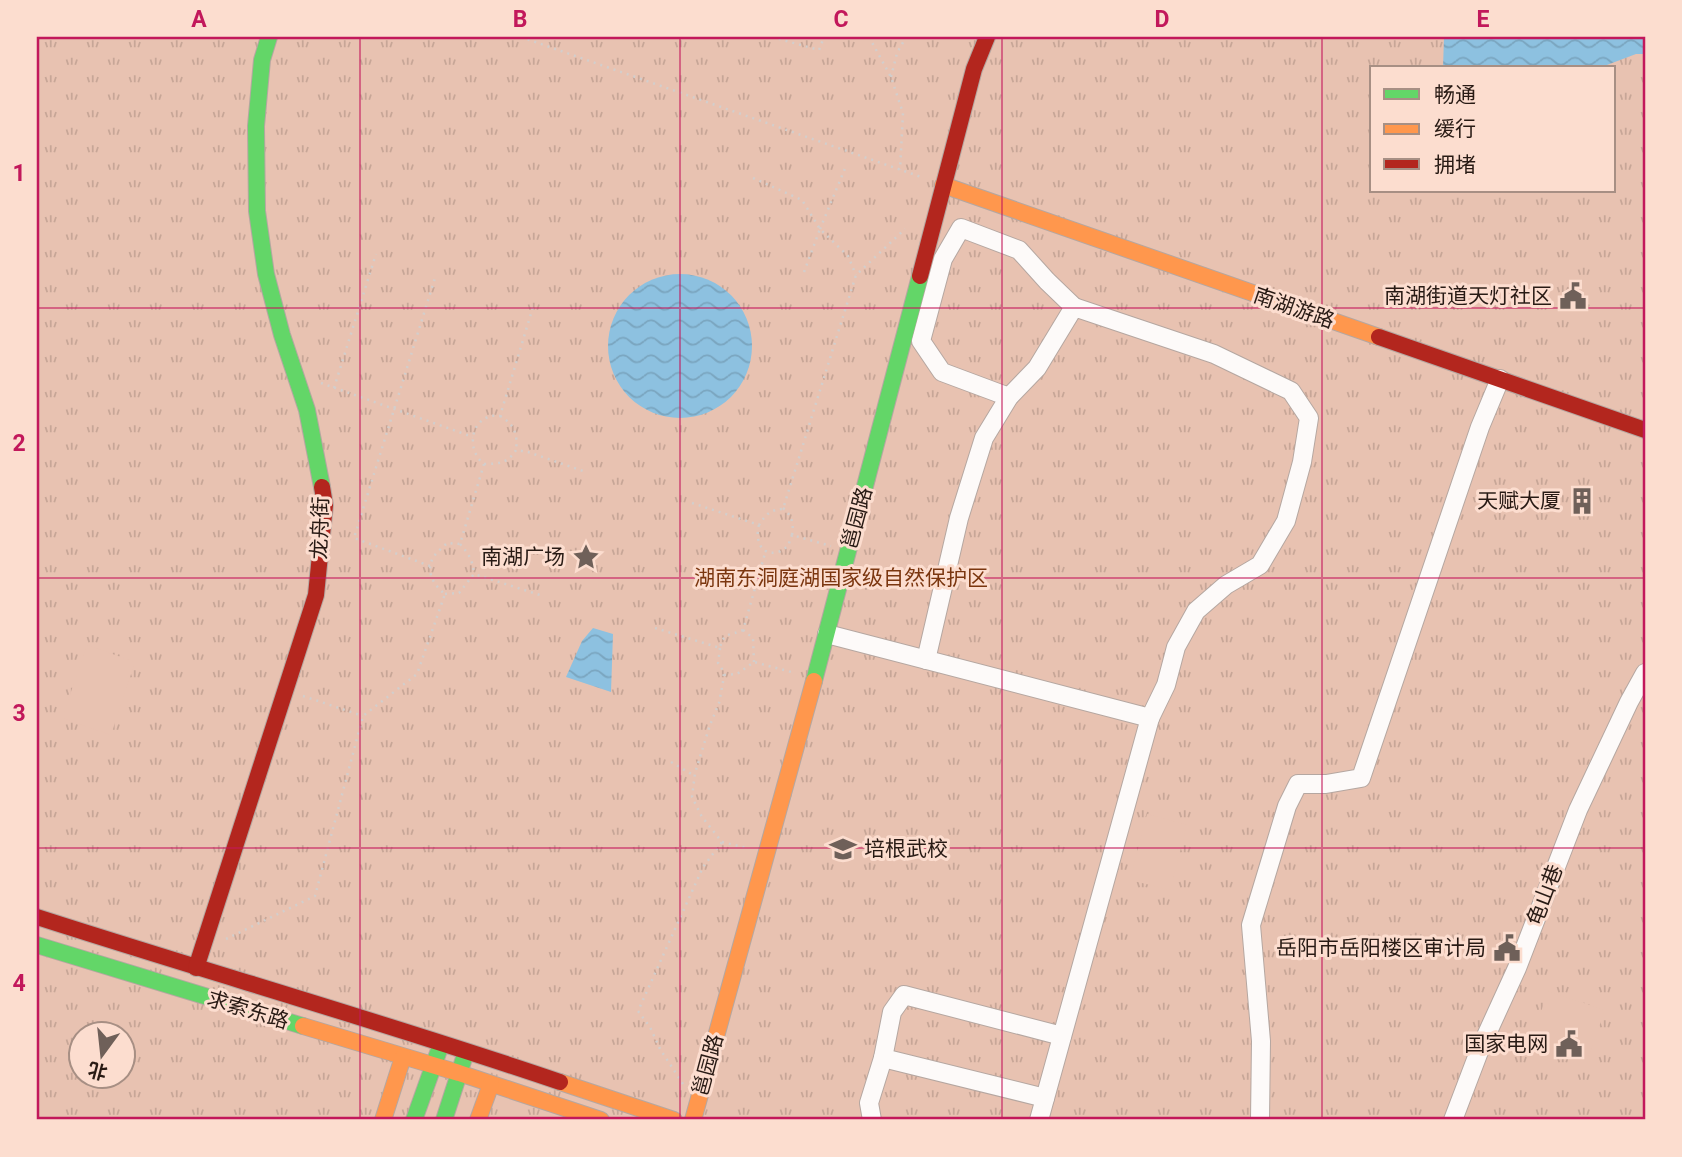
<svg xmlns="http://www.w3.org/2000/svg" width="1682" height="1157" font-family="Roboto,'Noto Sans SC',sans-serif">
<defs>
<pattern id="park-tufts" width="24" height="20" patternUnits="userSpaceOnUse" patternTransform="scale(1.75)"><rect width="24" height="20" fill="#e8c2b1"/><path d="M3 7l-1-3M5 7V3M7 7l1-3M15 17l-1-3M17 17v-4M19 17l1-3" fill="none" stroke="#c7a697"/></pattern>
<pattern id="water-waves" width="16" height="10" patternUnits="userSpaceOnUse" patternTransform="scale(1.75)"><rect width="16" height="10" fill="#8dc1e0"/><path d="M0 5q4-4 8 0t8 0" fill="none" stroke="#7aa5bf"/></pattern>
</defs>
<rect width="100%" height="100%" fill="#f2e1da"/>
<path fill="url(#park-tufts)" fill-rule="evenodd" d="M37 37H1645V1120H37ZM1372 68H1614V191H1372ZM80 1034H122V1076H80Z"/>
<g fill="#e8c2b1">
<polygon points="87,645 135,662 111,735 62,718"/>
<polygon points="1147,814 1187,825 1170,890 1130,880"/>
<polygon points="1548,991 1605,1010 1589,1056 1533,1036"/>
</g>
<g fill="url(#water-waves)">
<polygon points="1444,37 1645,37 1645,54 1636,54 1599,68 1443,68"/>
<circle cx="680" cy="346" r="72"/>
<polygon points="593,628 613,634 611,692 566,677 582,641"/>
</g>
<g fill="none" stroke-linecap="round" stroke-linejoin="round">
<defs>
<g id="street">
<polyline points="1009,397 942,372 921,341 943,259 961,228 1019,250 1047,281 1074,307"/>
<polyline points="827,634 1150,718 1039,1120"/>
<polyline points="926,660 959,518 984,438 1009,397 1037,368 1074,307 1214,354 1291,391 1309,418 1302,462 1286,521 1260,565 1226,585 1196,611 1176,647 1166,685 1150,718"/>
<polyline points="883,1058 1045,1098"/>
<polyline points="872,1120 869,1103 883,1058 892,1012 904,995 1062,1036"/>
<polyline points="1260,1120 1261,1041 1251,925 1287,806 1298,784 1326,784 1361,778 1480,427 1500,379"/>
<polyline points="1453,1120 1480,1049 1517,968 1578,810 1629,702 1645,673"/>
</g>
<g id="fast">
<polyline points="269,37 262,60 256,126 257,211 266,274 282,335 307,410 322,487"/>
<polyline points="814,681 920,276"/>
<polyline points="37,945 303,1026"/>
<polyline points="414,1120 439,1050"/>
<polyline points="444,1120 465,1055"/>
</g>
<g id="slow">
<polyline points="943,185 1379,337"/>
<polyline points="303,1026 459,1073 601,1120"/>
<polyline points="560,1082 674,1120"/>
<polyline points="383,1120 403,1057"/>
<polyline points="478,1120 491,1084"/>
<polyline points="693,1120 814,681"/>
</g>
<g id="jam">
<polyline points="920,276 974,69 987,37"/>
<polyline points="1379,337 1645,430"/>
<path d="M37 917C211 973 387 1023 560 1082"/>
<polyline points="196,968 316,595 325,505 322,487"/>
</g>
</defs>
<use href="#street" stroke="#b5a7a1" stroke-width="20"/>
<use href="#fast" stroke="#b5a7a1" stroke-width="18"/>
<use href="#slow" stroke="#b5a7a1" stroke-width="18"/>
<use href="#jam" stroke="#b5a7a1" stroke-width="18"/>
<g stroke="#d3cecc" stroke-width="2.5" stroke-dasharray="2 5" stroke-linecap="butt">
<polyline points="521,37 924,178"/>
<polyline points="772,37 819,50 824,37"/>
<polyline points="869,37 891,77 903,113 900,170"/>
<polyline points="891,77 897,53 906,37"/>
<polyline points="753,178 802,200 820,229"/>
<polyline points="820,229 846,166"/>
<polyline points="804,272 820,229 848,256 856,275"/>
<polyline points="321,383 473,437"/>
<polyline points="334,388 376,254"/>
<path d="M500 416C514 424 518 434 516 450"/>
<path d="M484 464C499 464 508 463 516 450L528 452 583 471"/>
<path d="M692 503 759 525C766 514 770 510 783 509L856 275 905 229"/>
<path d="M783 508C792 516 794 523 792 535L831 546"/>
<path d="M759 525C755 538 760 557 778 552 782 551 785 548 788 546L792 535"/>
<path d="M460 544C469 554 473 561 474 574"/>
<polyline points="430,566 354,538 435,278"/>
<polyline points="445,594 459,593 474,574 540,595"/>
<path d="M655 628 720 648C723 632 730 636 743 630L766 550"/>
<polyline points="743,630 753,638 754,662"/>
<polyline points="720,648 718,663 724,672 723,682 719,703 710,725 695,773 692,797 702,817 722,842 747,848"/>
<polyline points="724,675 737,674 754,662 795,673"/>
<polyline points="303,696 363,716"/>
<polyline points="671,762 695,776"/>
<path d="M226 939 315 896 363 716 417 674 445 594C433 585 424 569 435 555 438 551 443 547 447 543L460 544 484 464C469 453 468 425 488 417 492 415 496 416 500 416L533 307"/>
<polyline points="683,1084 660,1049 650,1027 638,1011 703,867 722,842"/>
</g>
<use href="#street" stroke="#fdfaf9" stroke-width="18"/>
<use href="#fast" stroke="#63d668" stroke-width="16"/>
<use href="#slow" stroke="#ff974d" stroke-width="16"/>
<use href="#jam" stroke="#b3261e" stroke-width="16"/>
</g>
<path fill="none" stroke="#c2185b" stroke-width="2" stroke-opacity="0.55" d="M360 37V1120M680 37V1120M1002 37V1120M1322 37V1120M37 308H1645M37 578H1645M37 848H1645"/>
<defs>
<symbol id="civic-bare" viewBox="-9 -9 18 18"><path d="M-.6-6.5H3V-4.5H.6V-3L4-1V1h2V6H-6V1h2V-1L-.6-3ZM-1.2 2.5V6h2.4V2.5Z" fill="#6f6059" stroke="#fcddcf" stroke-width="2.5" paint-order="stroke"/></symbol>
<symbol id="building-bare" viewBox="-9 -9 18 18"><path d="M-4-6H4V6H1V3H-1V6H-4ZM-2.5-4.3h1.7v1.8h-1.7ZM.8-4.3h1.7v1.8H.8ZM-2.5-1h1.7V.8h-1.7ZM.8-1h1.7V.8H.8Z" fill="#6f6059" stroke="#fcddcf" stroke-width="2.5" paint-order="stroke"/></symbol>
<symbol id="sight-bare" viewBox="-9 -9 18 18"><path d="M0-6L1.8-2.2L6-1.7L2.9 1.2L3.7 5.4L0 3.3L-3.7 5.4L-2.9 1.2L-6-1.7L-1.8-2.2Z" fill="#6f6059" stroke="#fcddcf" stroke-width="2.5" paint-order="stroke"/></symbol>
<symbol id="school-bare" viewBox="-9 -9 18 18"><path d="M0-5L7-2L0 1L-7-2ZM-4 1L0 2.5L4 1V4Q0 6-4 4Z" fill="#6f6059" stroke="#fcddcf" stroke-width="2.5" paint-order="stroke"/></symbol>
</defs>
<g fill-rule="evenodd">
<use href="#civic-bare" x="1554" y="277" width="38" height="38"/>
<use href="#building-bare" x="1563" y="482" width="38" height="38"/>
<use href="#sight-bare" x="567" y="538" width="38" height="38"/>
<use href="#school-bare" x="824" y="830" width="38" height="38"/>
<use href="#civic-bare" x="1488" y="929" width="38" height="38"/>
<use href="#civic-bare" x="1550" y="1025" width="38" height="38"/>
</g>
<g text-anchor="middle" stroke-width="6" stroke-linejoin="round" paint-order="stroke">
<g font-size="21" fill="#281a14" stroke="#fcddcf" text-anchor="end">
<text x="1552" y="303">南湖街道天灯社区</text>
<text x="1561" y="508">天赋大厦</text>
<text x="565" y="564">南湖广场</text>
<text x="864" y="856" text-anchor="start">培根武校</text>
<text x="1486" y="955">岳阳市岳阳楼区审计局</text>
<text x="1548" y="1051">国家电网</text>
</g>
<g font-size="21" fill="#281a14" stroke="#fcddcf">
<text transform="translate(1294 308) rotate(19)" y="7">南湖游路</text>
<text transform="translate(857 518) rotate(-75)" y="7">邕园路</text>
<text transform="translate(320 528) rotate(-88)" y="7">龙舟街</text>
<text transform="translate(1545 895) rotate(-69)" y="7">龟山巷</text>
<text transform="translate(248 1010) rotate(17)" y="7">求索东路</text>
<text transform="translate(708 1065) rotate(-75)" y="7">邕园路</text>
</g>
<g font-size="21" fill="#7b360f" stroke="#fcddcf">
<text x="841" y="585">湖南东洞庭湖国家级自然保护区</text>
</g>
</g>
<rect width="1682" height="1157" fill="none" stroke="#fcddcf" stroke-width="77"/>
<rect x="1370" y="66" width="245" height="126" fill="#fcddcf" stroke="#a78f84" stroke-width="2"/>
<rect x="1384" y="89" width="35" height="10" fill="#63d668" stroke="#a78f84" stroke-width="2"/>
<text x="1434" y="102" font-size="21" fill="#281a14">畅通</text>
<rect x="1384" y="124" width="35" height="10" fill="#ff974d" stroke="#a78f84" stroke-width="2"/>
<text x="1434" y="136" font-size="21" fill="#281a14">缓行</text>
<rect x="1384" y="159" width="35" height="10" fill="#b3261e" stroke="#a78f84" stroke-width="2"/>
<text x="1434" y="172" font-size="21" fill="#281a14">拥堵</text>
<g transform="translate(102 1055) rotate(195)"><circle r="33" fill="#fcddcf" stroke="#a78f84" stroke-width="2"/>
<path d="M0-5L12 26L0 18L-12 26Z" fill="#6f6059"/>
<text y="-10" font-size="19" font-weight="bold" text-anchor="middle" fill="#281a14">北</text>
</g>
<rect x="38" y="38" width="1606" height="1080" fill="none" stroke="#c2185b" stroke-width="2.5"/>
<g font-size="23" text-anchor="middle" font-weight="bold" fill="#c2185b">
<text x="199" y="27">A</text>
<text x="520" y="27">B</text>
<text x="841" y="27">C</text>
<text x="1162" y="27">D</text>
<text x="1483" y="27">E</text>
<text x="19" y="181">1</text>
<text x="19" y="451">2</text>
<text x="19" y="721">3</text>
<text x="19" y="991">4</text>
</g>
</svg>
